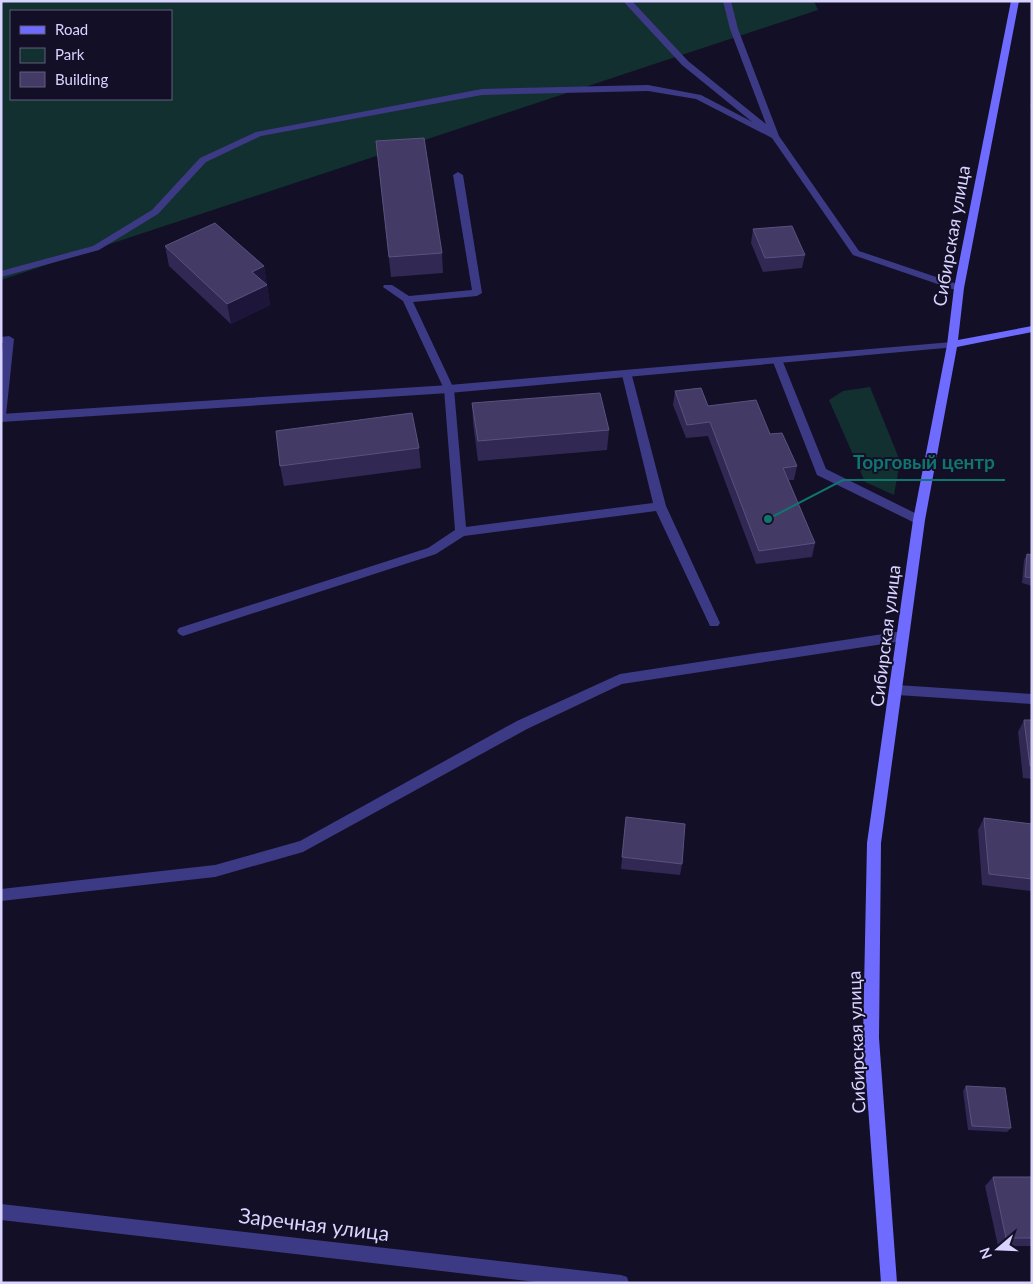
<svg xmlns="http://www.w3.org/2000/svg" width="1033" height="1284" font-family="Lato,sans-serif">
<rect width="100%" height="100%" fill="#130f26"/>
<g fill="#12302f" fill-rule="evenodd">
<path d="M1 1H814L818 10 1 280ZM11 11H171V99H11Z"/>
<polygon points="870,387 900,461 894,495 865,482 829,400 843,391"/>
</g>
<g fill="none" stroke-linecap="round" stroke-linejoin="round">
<g fill="#3d3a85" fill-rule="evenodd">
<polygon points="623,1 632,1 688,61 766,124 730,29 723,1 731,1 738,29 779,136 859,251 963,286 963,290 955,290 853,255 772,138 682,65"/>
<polygon points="458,172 463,175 482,293 477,296 413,302 454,389 466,527 653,503 622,375 623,372 631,372 666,506 720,623 718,626 710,626 656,511 464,536 436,554 183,636 179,634 177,631 179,628 428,548 455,530 444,389 403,301 383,287 384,285 392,285 409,296 472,290 453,175"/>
<polygon points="9,336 14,339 6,415 1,419 1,362 3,343 1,343 1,337"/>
<polygon points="778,358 783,362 826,469 923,517 925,520 923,523 915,523 817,475 773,362"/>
</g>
<g fill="#3d3a85" fill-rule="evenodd">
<polygon points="648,85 701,95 779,136 775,139 772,138 696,99 648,91 482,95 261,136 206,162 158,214 99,250 1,277 1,271 93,246 152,210 200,158 256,132 482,89"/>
<polygon points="952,342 956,343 957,345 956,347 449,393 1,422 1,414 449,385"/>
<polygon points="903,631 907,633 909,636 907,639 903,641 622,684 527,729 303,852 215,877 1,901 1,889 215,865 300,841 517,721 620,674"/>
<polygon points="897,685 1032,694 1032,704 897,695 892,694 891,690 892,686"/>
<polygon points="1,1204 621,1275 627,1277 629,1283 545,1283 1,1220"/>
</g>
<polygon fill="#6f6bff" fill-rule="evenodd" points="1011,1 1019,1 964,288 958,340 1032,326 1032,332 957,347 925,520 881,843 879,1038 897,1283 881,1283 863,1038 867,843 913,520 947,345 954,288"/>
</g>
<g fill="#312854">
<polygon points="1032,95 1032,107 1030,107"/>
<polygon points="376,141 442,253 443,273 391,277"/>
<polygon points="753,229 805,255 802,268 763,272 751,243"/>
<polygon points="165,246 264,266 270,305 231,324 169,266"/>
<polygon points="675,391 770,434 797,466 794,480 789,480 815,543 812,557 756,564 708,436 686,438 673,405"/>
<polygon points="472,403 609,430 607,450 478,461 473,423"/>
<polygon points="419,448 421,468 284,486 280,466"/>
<polygon points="1027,554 1032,555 1032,586 1022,583 1024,560"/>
<polygon points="1024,720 1032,720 1032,779 1023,778 1018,732"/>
<polygon points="984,818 1032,824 1031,891 982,885 978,830"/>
<polygon points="625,829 682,864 680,875 621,869"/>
<polygon points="966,1086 1011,1128 1007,1132 968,1130 963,1091"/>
<polygon points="993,1177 1032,1177 1032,1246 998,1246 985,1186"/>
</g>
<polygon fill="#1d163a" points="264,266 270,305 231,324 227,304 252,272"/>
<g fill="#433a66" stroke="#5a527e">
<polygon points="424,138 442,253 389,257 376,141"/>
<polygon points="215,223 264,266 252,272 267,285 227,304 165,246"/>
<polygon points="792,226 805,255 765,258 753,229"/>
<polygon points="701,388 708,406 756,400 770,434 782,433 797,466 783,468 815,543 759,551 710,422 687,425 675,391"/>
<polygon points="600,393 609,430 478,441 472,403"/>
<polygon points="412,413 419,448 280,466 276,431"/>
<polygon points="1027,554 1032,555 1032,578 1025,577"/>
<polygon points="1024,720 1032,720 1032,766 1030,766"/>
<polygon points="626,817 685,824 682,864 622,857"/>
<polygon points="984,818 1032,824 1032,879 989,874"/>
<polygon points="966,1086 1005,1088 1011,1128 972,1126"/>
<polygon points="993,1177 1032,1177 1032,1238 1006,1238"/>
</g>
<g text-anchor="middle" stroke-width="4" stroke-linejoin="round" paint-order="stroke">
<g font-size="18" fill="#d9d4ff" stroke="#130f26">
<text transform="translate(952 236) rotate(-80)" y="6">Сибирская улица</text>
<text transform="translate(886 636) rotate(-83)" y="6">Сибирская улица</text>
<text transform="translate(857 1042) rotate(-92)" y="6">Сибирская улица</text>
</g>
<g font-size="21" fill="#d9d4ff" stroke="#130f26">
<text transform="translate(314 1225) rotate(7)" y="7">Заречная улица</text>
</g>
</g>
<path fill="none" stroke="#0f766e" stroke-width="2" d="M768 519L843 480H1005"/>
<circle fill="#0f766e" stroke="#130f26" stroke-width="2" cx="768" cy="519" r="5"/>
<g font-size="19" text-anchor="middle" font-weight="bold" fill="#0f766e" stroke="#130f26" stroke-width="4" stroke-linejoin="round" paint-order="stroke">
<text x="924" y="469">Торговый центр</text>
</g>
<rect width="1033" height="1284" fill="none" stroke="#d9d4ff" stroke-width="5"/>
<rect x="10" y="10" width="162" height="90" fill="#130f26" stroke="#625e7d"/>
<rect x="20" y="26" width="25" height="8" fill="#6f6bff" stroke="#625e7d"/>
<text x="55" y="35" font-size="15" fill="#d9d4ff">Road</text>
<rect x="20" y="48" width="25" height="15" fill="#12302f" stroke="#625e7d"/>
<text x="55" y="60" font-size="15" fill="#d9d4ff">Park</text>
<rect x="20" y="72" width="25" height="15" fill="#433a66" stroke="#625e7d"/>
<text x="55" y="85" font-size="15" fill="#d9d4ff">Building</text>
<g transform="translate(998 1249) rotate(251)" stroke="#130f26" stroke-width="4" paint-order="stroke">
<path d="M0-4L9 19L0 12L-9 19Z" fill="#d9d4ff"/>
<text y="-8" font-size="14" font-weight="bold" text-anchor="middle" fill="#d9d4ff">N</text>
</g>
</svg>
